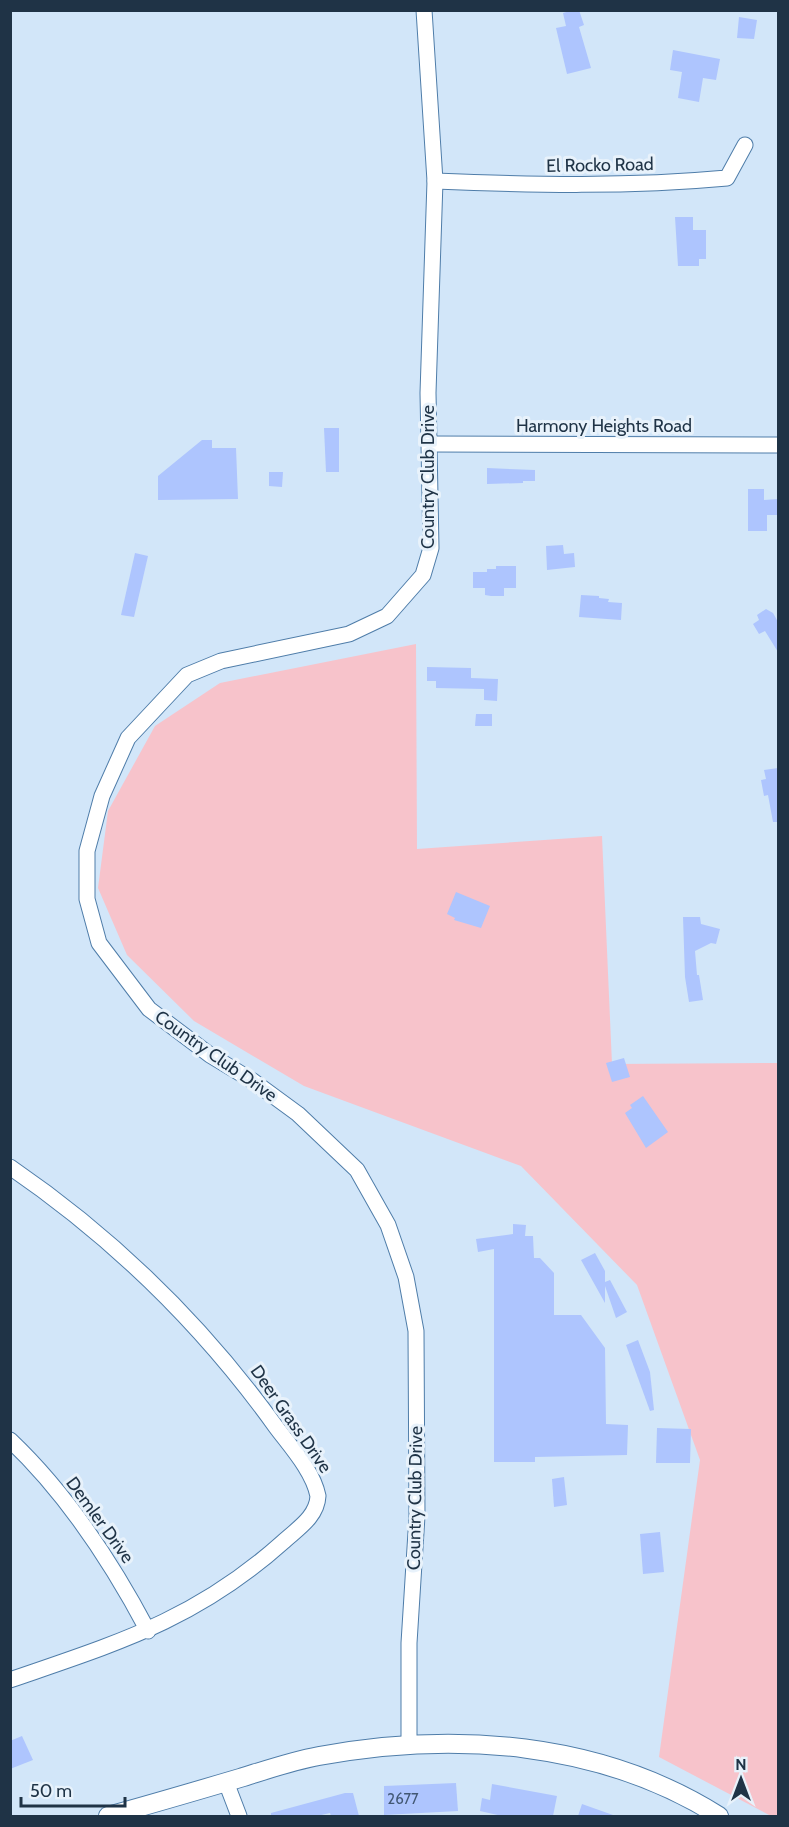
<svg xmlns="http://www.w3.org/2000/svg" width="789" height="1827" font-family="Cabin,sans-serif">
<rect width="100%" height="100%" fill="#d2e6f9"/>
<polygon fill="#f7c3cb" points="416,644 417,849 602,836 612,1064 778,1063 778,1816 771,1816 659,1757 700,1460 637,1285 521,1166 304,1086 194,1021 127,955 98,888 108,811 155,726 220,683"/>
<g fill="#aec5fe">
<polygon points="573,10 579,10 584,25 579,27 591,68 567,74 556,28 566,26 563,13"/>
<polygon points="739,17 757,20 754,39 737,38"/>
<polygon points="673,50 720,59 716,80 703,78 699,102 678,98 682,72 670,70"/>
<polygon points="675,217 693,217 693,230 706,230 706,259 699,259 699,266 678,266"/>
<polygon points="324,428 339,428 339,472 326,472"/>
<polygon points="202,440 212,440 212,448 236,448 238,499 158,500 158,476"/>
<polygon points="487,468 535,470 535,481 523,481 523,483 487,484"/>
<polygon points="269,472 283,472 282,487 269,486"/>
<polygon points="748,489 764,489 764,500 778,499 778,515 767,515 767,531 748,531"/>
<polygon points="563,545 564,554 574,553 575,567 547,570 546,546"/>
<polygon points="135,553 148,556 134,617 121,615"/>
<polygon points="496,566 516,566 516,588 504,588 504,596 491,596 485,595 485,588 473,588 473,572 487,572 487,569 496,569"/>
<polygon points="581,595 599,596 599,598 609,599 608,602 622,603 621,620 579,617"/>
<polygon points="766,609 773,613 778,622 778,652 765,631 759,634 753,624 759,620 757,615"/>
<polygon points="427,667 471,668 471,678 498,679 497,701 484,700 484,689 436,688 436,681 427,681"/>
<polygon points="476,714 492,714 492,726 475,726"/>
<polygon points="778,768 778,822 773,822 768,795 764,796 761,780 766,779 764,770"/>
<polygon points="456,892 490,906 481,928 454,920 455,918 447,914"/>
<polygon points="683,917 700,917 701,924 720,929 716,944 711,943 695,951 697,975 699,975 703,1000 689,1002 685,977"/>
<polygon points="624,1058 630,1077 612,1082 606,1063"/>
<polygon points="643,1096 668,1132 646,1148 625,1113 632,1108 630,1105"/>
<polygon points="513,1224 526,1225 525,1236 533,1236 534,1258 540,1258 554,1273 554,1315 581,1315 605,1348 606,1424 628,1425 627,1455 535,1457 535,1462 494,1462 494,1249 478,1252 476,1239 513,1234"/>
<polygon points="595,1253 605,1271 605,1282 610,1280 627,1312 616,1318 605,1286 605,1303 581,1260"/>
<polygon points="638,1340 650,1372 654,1410 650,1411 626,1345"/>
<polygon points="657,1428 691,1429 690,1463 656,1463"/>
<polygon points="564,1477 567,1505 554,1507 552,1479"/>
<polygon points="660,1532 664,1572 643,1574 640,1534"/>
<polygon points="22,1736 33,1760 10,1769 10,1741"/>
<polygon points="456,1783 458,1811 384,1815 384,1786"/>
<polygon points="492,1784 557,1796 553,1816 502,1816 480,1811 482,1798 490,1800"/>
<polygon points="345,1793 353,1793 359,1816 331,1816 330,1813 317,1816 271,1816 271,1813"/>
<polygon points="582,1804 613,1815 612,1816 578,1816"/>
</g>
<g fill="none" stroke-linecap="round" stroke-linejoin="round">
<defs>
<g id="minor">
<path d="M435 181C533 185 630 187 727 178L745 145"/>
<polyline points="430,444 778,445"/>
<path d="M10 1167C115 1239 202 1324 276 1427 291 1447 313 1471 318 1496 317 1517 297 1529 283 1542 196 1620 117 1643 10 1680"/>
<path d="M10 1440C67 1494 112 1563 148 1631"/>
<polyline points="409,1744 409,1643 417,1516 416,1331 406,1277 388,1225 357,1170 298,1114 253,1081 210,1055 149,1009 99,943 87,899 87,851 102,796 128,738 187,675 221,661 349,634 387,616 423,575 431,548 428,393 435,181 424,10"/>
<polyline points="226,1782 239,1816"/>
</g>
<path id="major" d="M108 1816C152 1804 196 1791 240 1778 266 1770 292 1761 319 1756 454 1731 600 1741 719 1816"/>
</defs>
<use href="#minor" stroke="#4f7da9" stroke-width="17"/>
<use href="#major" stroke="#4f7da9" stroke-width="20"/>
<use href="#minor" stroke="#fff" stroke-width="15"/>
<use href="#major" stroke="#fff" stroke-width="18"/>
</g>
<g text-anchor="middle" stroke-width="6" stroke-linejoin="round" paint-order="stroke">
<g font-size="15" fill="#435874">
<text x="403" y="1804">2677</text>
</g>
<g font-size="18" fill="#1f3346" stroke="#e8f2fb">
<text transform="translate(600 165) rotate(-1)" y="6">El Rocko Road</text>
<text x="604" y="432">Harmony Heights Road</text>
<text transform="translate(428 477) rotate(-90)" y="6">Country Club Drive</text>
<text transform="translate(216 1056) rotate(35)" y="6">Country Club Drive</text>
<text transform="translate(291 1419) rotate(55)" y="6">Deer Grass Drive</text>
<text transform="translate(415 1498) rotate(-89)" y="6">Country Club Drive</text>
<text transform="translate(100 1520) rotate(54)" y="6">Demler Drive</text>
</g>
</g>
<rect width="789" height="1827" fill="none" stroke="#1f3346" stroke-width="24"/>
<g transform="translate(741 1779)" stroke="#e8f2fb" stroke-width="4.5" paint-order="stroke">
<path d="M0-4.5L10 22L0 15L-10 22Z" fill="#1f3346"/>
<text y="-9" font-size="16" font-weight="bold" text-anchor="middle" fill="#1f3346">N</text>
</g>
<path d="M21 1797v9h104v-9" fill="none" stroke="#1f3346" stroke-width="3"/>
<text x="30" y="1797" font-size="18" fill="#1f3346" stroke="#e8f2fb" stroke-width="4.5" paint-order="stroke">50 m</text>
</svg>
